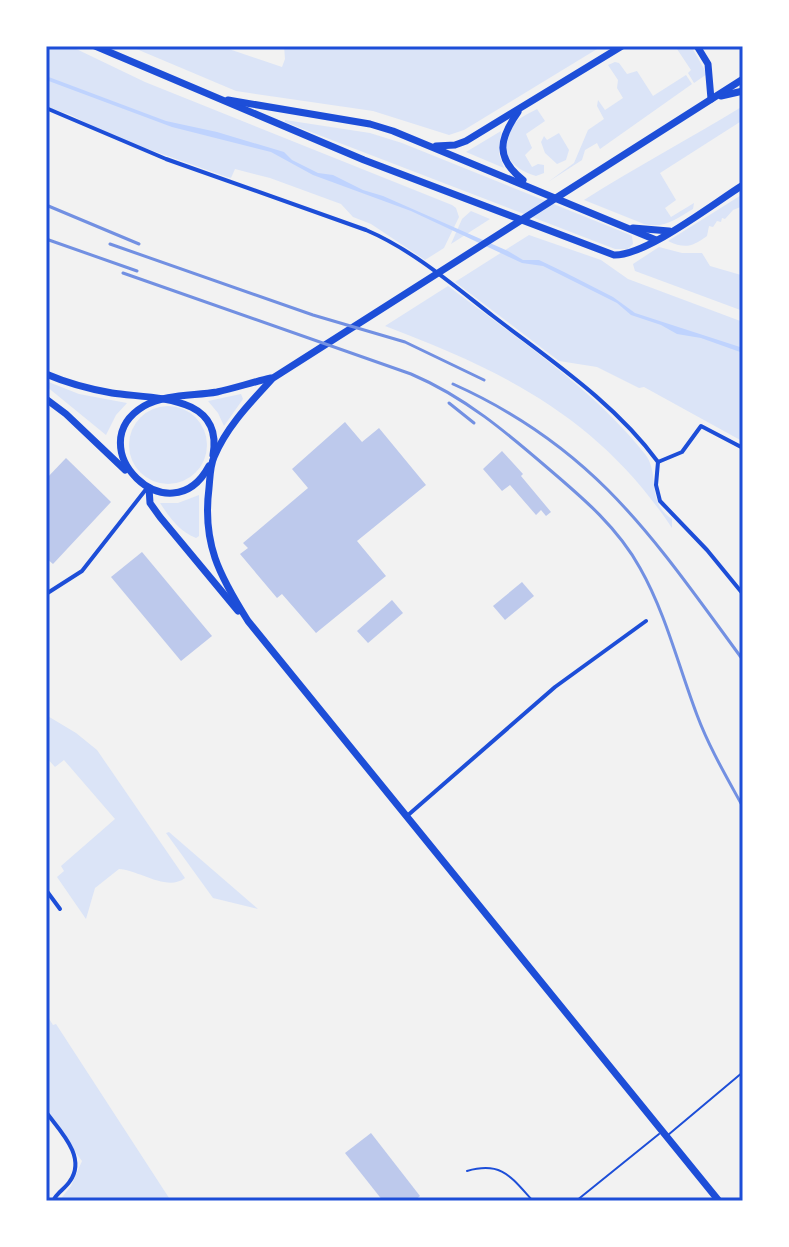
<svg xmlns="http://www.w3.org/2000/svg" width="789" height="1247" font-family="Montserrat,sans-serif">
<rect width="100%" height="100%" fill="#f2f2f2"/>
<g fill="#dbe4f7">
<polygon points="46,46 70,46 145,82 452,205 456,208 459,217 444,248 425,260 371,224 353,217 341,204 270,178 235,169 231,178 227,177 111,136 71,115 46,107"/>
<polygon points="138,46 220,46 282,67 285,59 284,46 602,46 464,130 449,135 373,111 236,91 134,48"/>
<polygon points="675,46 691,46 707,74 694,83 688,73 691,70"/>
<polygon points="615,62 619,63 627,74 637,71 653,96 686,75 692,84 600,149 597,143 585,150 582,160 548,182 574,163 588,130 604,119 597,106 598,100 605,110 623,98 617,88 618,80 608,65"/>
<path d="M743 106V120L660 173 676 200 665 208 671 217 694 203 693 209C676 219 664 229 644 224L584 200C636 167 689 139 743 106Z"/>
<path d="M537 109 545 121 526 134 532 148 525 155 532 167 538 164 544 165V173L536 176C511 169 493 148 515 123 520 117 530 113 537 109Z"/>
<polygon points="285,120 370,133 402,143 628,234 632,236 633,244 628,249 615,249 285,122"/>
<polygon points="501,131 499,154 504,168 466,152"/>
<polygon points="559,133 569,150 566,160 557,164 545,153 541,142 544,136 547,140"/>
<path d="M743 194V206L733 210 725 219 722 218 721 222 717 221 713 227 709 226 707 236C692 247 685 249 668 241Z"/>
<polygon points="471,211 490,219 451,244 462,219"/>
<polygon points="529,235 601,260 628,279 743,322 742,441 644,387 639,388 597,367 559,361 455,282"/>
<polygon points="659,247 682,253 702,253 710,266 741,275 743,311 635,271 633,264"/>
<path d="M448 286C516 338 592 387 645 454 661 475 645 501 672 519V528C599 418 504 371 385 326Z"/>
<polygon points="46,381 79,394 127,403 116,415 106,435 46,386"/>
<polygon points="241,394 243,399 224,426 218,413 208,401"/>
<circle cx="168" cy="445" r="39"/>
<path d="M199 495V536L196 538C179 531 170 518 160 503H178Z"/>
<path d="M46 715 76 733 97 750 185 878C167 892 139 870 119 869L95 888 86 919 57 877 64 871 61 866 115 819 64 760 55 767 46 757Z"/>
<polygon points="169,832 258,909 213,898 166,833"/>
<polygon points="46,1014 53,1025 56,1024 171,1201 59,1201 71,1186 82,1161 46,1113"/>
</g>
<polygon fill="#bfd3fe" points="46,76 166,121 217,132 284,152 292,160 318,173 333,175 363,190 383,196 508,251 523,260 539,260 564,272 613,297 635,313 743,348 743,353 701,338 677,334 661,325 631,315 617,303 543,266 522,263 411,211 313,175 271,152 172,127 46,80"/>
<g fill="#bdc9ec">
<polygon points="345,422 362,442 379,428 426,485 357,541 386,576 316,633 282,594 277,598 240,554 248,548 243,543 308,488 292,469"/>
<polygon points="502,451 523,474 521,476 551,512 546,516 541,510 536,515 510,485 502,491 483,469"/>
<polygon points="66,458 111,502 53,564 46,558 46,479"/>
<polygon points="142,552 212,636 181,661 111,577"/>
<polygon points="522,582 534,596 505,620 493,606"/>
<polygon points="392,600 403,613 368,643 357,631"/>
<polygon points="371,1133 420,1196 414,1201 383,1201 345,1153"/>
</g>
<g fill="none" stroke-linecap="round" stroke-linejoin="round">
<g stroke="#1d4ed8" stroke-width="2">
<polyline points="668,1135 743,1072"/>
<path d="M467 1171C502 1161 511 1177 533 1201"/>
<polyline points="576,1201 659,1134"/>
</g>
<g stroke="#1d4ed8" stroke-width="4">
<path d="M46 108 166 159 366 230C413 250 453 285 493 316 550 360 615 403 658 462L656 485 660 501 707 550 743 594"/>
<polyline points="658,462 682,452 701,426 743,448"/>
<polyline points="46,594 82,571 147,488"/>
<polyline points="407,816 555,687 646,621"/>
<polyline points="46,890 60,909"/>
<path d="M46 1112C60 1131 87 1157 70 1181 65 1189 57 1192 53 1201"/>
</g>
<g stroke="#1d4ed8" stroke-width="7">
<path d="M95 46 364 160 614 255C646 256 714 203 743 185"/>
<polyline points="697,46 708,64 711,99"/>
<polyline points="721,96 743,91"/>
<polyline points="228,100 370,124 393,131 656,240"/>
<path d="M518 112C499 139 495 158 523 180"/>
<polyline points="436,146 455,145 466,141 622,46"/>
<polyline points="633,228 669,231"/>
<path d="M46 374C67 383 89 389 112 393 150 399 224 393 213 455"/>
<polyline points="46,399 66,414 125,470"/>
<path d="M209 466C170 539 77 446 144 406 165 394 194 396 217 392 235 388 253 382 271 378"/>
<polyline points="149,488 150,503 160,517 238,611"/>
<path d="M719 1201 248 621C219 575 202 543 209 488 210 478 210 466 214 457 227 426 251 402 273 378L743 79"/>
</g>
<g stroke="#7290e2" stroke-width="3">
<polyline points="46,205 139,244"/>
<polyline points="46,239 137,271"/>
<polyline points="110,244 313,315 405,342 484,380"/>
<path d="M123 273 411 374C465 397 506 432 550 470 584 499 618 528 640 568 666 614 678 665 697 715 709 747 726 776 743 807"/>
<path d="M453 384C596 448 654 539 743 660"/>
<polyline points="449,403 474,423"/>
</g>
</g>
<rect width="789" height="1247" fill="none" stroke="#ffffff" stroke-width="96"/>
<rect x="48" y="48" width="693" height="1151" fill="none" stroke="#1d4ed8" stroke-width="3"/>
</svg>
